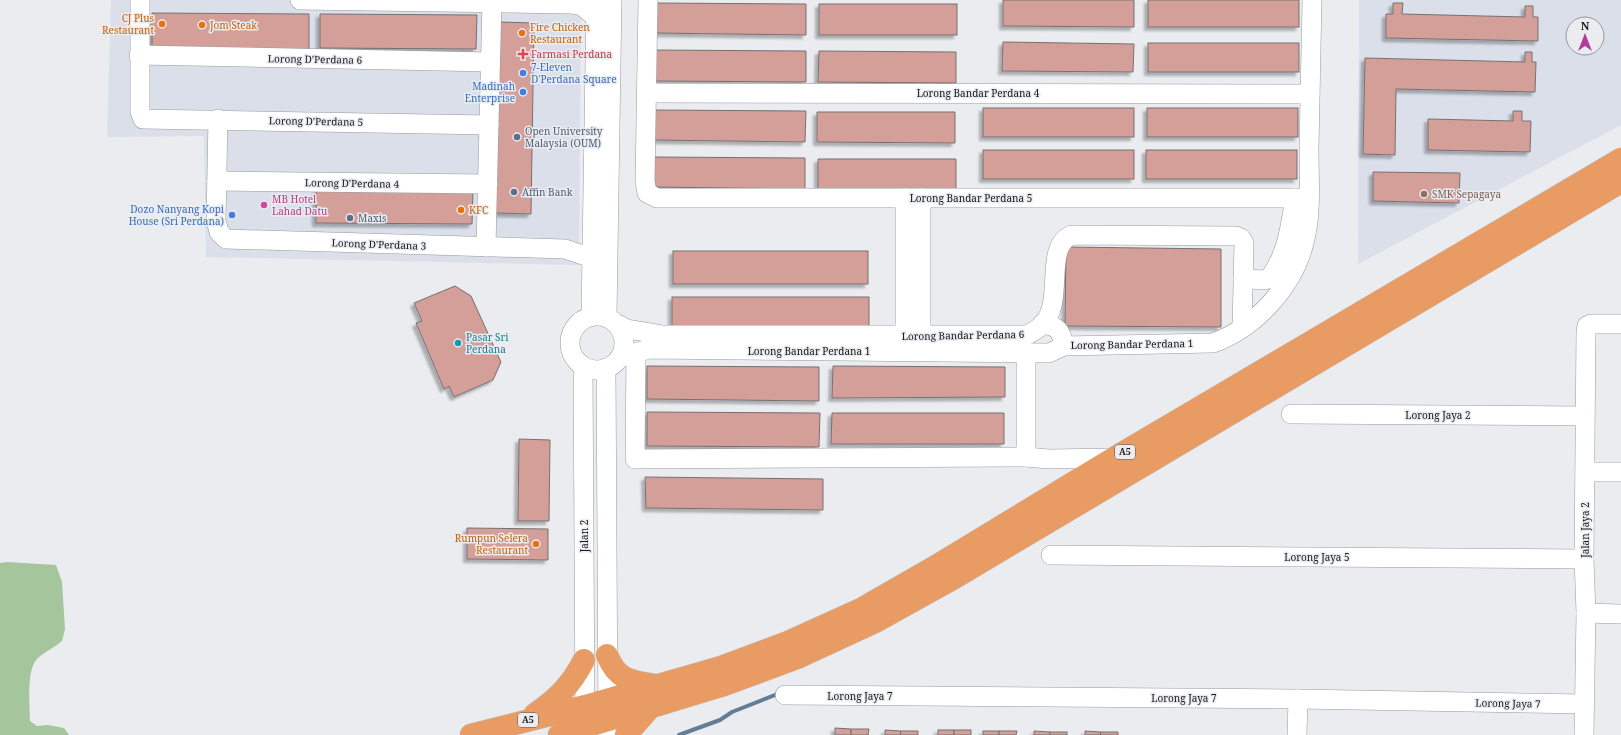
<svg xmlns="http://www.w3.org/2000/svg" width="1621" height="735" font-family="'Noto Serif',serif">
<defs>
<filter id="shadow"><feDropShadow dx="-3.5" dy="3.5" stdDeviation="1" flood-color="#0004"/></filter>
</defs>
<rect width="100%" height="100%" fill="#eaecf0"/>
<g fill="#dadfea" fill-rule="evenodd">
<polygon points="111,0 581,0 579,265 206,257 204,136 107,137"/>
<path d="M1359 0H1621V125L1358 264ZM1573 24H1597V48H1573Z"/>
</g>
<path fill="#a5c59d" d="M7 562 56 565 62 582 65 629 62 641C54 648 44 652 37 659 26 670 30 707 30 721L37 726 48 725 64 728 69 735H0V563Z"/>
<g fill="none" stroke-linecap="round" stroke-linejoin="round">
<polyline stroke="#637d97" stroke-width="4" points="679,735 720,720 732,712 780,693"/>
</g>
<g fill="#d49e99" stroke="#767171" filter="url(#shadow)">
<polygon points="1003,0 1134,0 1134,27 1003,26"/>
<rect x="1148" y="0" width="151" height="27"/>
<polygon points="654,3 806,4 806,35 653,33"/>
<polygon points="1393,3 1403,3 1402,14 1525,17 1525,6 1533,6 1533,17 1538,17 1538,41 1386,38 1386,14 1393,14"/>
<rect x="819" y="4" width="138" height="31"/>
<polygon points="152,13 309,14 309,49 152,48"/>
<polygon points="320,14 477,15 476,49 320,48"/>
<polygon points="499,22 534,23 531,214 496,213"/>
<polygon points="1003,42 1134,44 1133,72 1002,71"/>
<rect x="1148" y="43" width="151" height="29"/>
<polygon points="653,50 806,51 806,82 653,81"/>
<polygon points="819,51 956,52 956,83 818,82"/>
<polygon points="1525,52 1532,52 1532,62 1536,62 1535,92 1396,89 1395,155 1363,154 1365,58 1525,62"/>
<rect x="983" y="108" width="151" height="29"/>
<rect x="1147" y="108" width="151" height="29"/>
<polygon points="653,110 806,111 805,142 652,140"/>
<polygon points="1513,111 1522,111 1522,121 1531,121 1530,152 1428,150 1428,119 1513,121"/>
<polygon points="817,112 955,112 955,143 817,142"/>
<rect x="983" y="150" width="151" height="29"/>
<rect x="1146" y="150" width="151" height="29"/>
<polygon points="652,157 805,158 805,189 652,187"/>
<polygon points="818,159 956,159 956,190 818,189"/>
<polygon points="1373,172 1460,173 1459,203 1373,201"/>
<polygon points="316,190 473,191 472,224 316,223"/>
<polygon points="1066,247 1221,249 1221,327 1065,326"/>
<rect x="673" y="251" width="195" height="33"/>
<polygon points="455,286 471,296 501,362 493,380 454,397 449,386 444,389 416,323 422,321 414,303"/>
<rect x="672" y="297" width="197" height="29"/>
<polygon points="647,366 819,367 819,401 647,399"/>
<polygon points="833,366 1005,367 1005,397 832,398"/>
<polygon points="647,412 820,413 819,447 647,446"/>
<polygon points="832,413 1004,413 1004,444 831,444"/>
<polygon points="519,439 550,440 549,521 518,521"/>
<polygon points="645,477 823,479 823,510 646,508"/>
<polygon points="467,528 548,529 548,560 467,559"/>
<polygon points="835,728 851,729 851,735 835,735"/>
<polygon points="851,729 869,729 868,735 851,735"/>
<polygon points="885,730 901,731 900,735 885,735"/>
<rect x="938" y="730" width="16" height="5"/>
<rect x="954" y="730" width="17" height="5"/>
<polygon points="901,731 918,731 918,735 900,735"/>
<rect x="983" y="731" width="16" height="4"/>
<polygon points="999,731 1017,731 1016,735 999,735"/>
<polygon points="1034,731 1050,732 1050,735 1034,735"/>
<polygon points="1085,731 1101,732 1100,735 1085,735"/>
<rect x="1050" y="732" width="17" height="3"/>
<polygon points="1101,732 1118,732 1118,735 1100,735"/>
</g>
<g fill="none" stroke-linecap="round" stroke-linejoin="round">
<defs>
<g id="minor">
<polyline points="140,0 140,112 143,119 489,125"/>
<polyline points="300,0 571,4 582,6 595,17"/>
<polyline points="648,0 645,181 647,193 657,198 1309,198"/>
<polyline points="139,55 490,62"/>
<polyline points="647,93 1310,94"/>
<polyline points="218,119 216,220 219,232 226,239 565,249 592,258"/>
<polyline points="217,181 488,184"/>
<polyline points="905,198 905,335"/>
<polyline points="921,198 921,335"/>
<polyline points="486,247 492,0"/>
<path d="M1243 278 1261 280 1269 279C1287 255 1290 228 1295 198"/>
<circle cx="597" cy="343" r="27"/>
<polyline points="591,316 596,0"/>
<polyline points="607,317 612,0"/>
<path d="M1042 324C1058 326 1061 330 1064 346"/>
<path d="M619 325 627 329 663 335H1027C1032 332 1039 329 1043 324 1065 301 1043 246 1072 235L1236 236 1241 238 1244 243 1242 328"/>
<polyline points="636,353 635,459 1026,457 1048,459 1114,458"/>
<path d="M621 357 649 349 1049 353 1064 346 1213 343C1255 328 1293 287 1304 243 1312 213 1309 180 1309 149 1310 99 1311 50 1312 0"/>
<polyline points="583,366 585,721"/>
<polyline points="1291,414 1584,416"/>
<polyline points="1026,457 1026,353"/>
<polyline points="1585,472 1621,472"/>
<polyline points="1051,555 1584,559"/>
<polyline points="1586,613 1621,614"/>
<polyline points="785,695 1298,699 1584,704"/>
<polyline points="605,735 608,721 606,368"/>
<polyline points="1297,735 1298,699"/>
<polyline points="1584,735 1586,613 1584,559 1586,331 1587,326 1591,324 1621,324"/>
</g>
<g id="highway">
<path d="M607 655C617 680 630 681 654 685"/>
<path d="M535 714C557 699 572 684 584 660"/>
<polyline points="471,735 585,706 721,667 788,642 861,609 936,566 1114,458 1621,159"/>
<polyline points="559,735 724,685 797,658 877,621 949,581 1621,182"/>
<polyline points="626,735 649,709"/>
</g>
</defs>
<use href="#minor" stroke="#97999d" stroke-width="20"/>
<use href="#highway" stroke="#c7c7c8" stroke-width="23"/>
<use href="#minor" stroke="#fff" stroke-width="19"/>
<use href="#highway" stroke="#e89b63" stroke-width="22"/>
</g>
<g fill="#e8710a" stroke="#eaecf0" stroke-width="1.5">
<circle cx="162" cy="24" r="4"/>
<circle cx="202" cy="25" r="4"/>
<circle cx="522" cy="33" r="4"/>
<circle cx="461" cy="210" r="4"/>
<circle cx="536" cy="544" r="4"/>
</g>
<path fill="#e0444e" stroke="#eaecf0" stroke-width="1.5" d="M521 48h4v4h4v4h-4v4h-4v-4h-4v-4h4z"/>
<g fill="#3f7fe0" stroke="#eaecf0" stroke-width="1.5">
<circle cx="523" cy="73" r="4"/>
<circle cx="523" cy="92" r="4"/>
<circle cx="232" cy="215" r="4"/>
</g>
<g fill="#5c6f8a" stroke="#eaecf0" stroke-width="1.5">
<circle cx="517" cy="137" r="4"/>
<circle cx="514" cy="192" r="4"/>
<circle cx="350" cy="218" r="4"/>
</g>
<circle fill="#8d6e63" stroke="#eaecf0" stroke-width="1.5" cx="1424" cy="194" r="4"/>
<circle fill="#d1479c" stroke="#eaecf0" stroke-width="1.5" cx="264" cy="205" r="4"/>
<circle fill="#0f9aa8" stroke="#eaecf0" stroke-width="1.5" cx="458" cy="343" r="4"/>
<g text-anchor="middle" stroke-width="3" stroke-linejoin="round" paint-order="stroke">
<g fill="#eaecf0" stroke="#56575a" stroke-width="1">
<rect x="1115" y="445" width="20" height="14" rx="3"/>
<rect x="518" y="713" width="20" height="14" rx="3"/>
</g>
<g font-size="9" font-weight="bold" fill="#161719">
<text x="1125" y="455">A5</text>
<text x="528" y="723">A5</text>
</g>
<g font-size="10" fill="#c56008" stroke="#eaecf0" text-anchor="start">
<text x="154" y="22" text-anchor="end">CJ Plus<tspan x="154" dy="12">Restaurant</tspan></text>
<text x="210" y="29">Jom Steak</text>
<text x="530" y="31">Fire Chicken<tspan x="530" dy="12">Restaurant</tspan></text>
<text x="469" y="214">KFC</text>
<text x="528" y="542" text-anchor="end">Rumpun Selera<tspan x="528" dy="12">Restaurant</tspan></text>
</g>
<g font-size="10" fill="#be3a42" stroke="#eaecf0" text-anchor="start">
<text x="531" y="58">Farmasi Perdana</text>
</g>
<g font-size="10" fill="#161719" stroke="#eaecf0">
<text transform="translate(315 59) rotate(1)" y="4">Lorong D'Perdana 6</text>
<text x="978" y="97">Lorong Bandar Perdana 4</text>
<text transform="translate(316 121) rotate(1)" y="4">Lorong D'Perdana 5</text>
<text transform="translate(352 183) rotate(1)" y="4">Lorong D'Perdana 4</text>
<text x="971" y="202">Lorong Bandar Perdana 5</text>
<text transform="translate(379 244) rotate(2)" y="4">Lorong D'Perdana 3</text>
<text transform="translate(963 335) rotate(-1)" y="4">Lorong Bandar Perdana 6</text>
<text transform="translate(1132 344) rotate(-1)" y="4">Lorong Bandar Perdana 1</text>
<text x="809" y="355">Lorong Bandar Perdana 1</text>
<text x="1438" y="419">Lorong Jaya 2</text>
<text transform="translate(1585 530) rotate(-90)" y="4">Jalan Jaya 2</text>
<text transform="translate(584 536) rotate(-90)" y="4">Jalan 2</text>
<text x="1317" y="561">Lorong Jaya 5</text>
<text x="860" y="700">Lorong Jaya 7</text>
<text x="1184" y="702">Lorong Jaya 7</text>
<text transform="translate(1508 703) rotate(1)" y="4">Lorong Jaya 7</text>
</g>
<g font-size="10" fill="#366cbe" stroke="#eaecf0" text-anchor="end">
<text x="531" y="71" text-anchor="start">7-Eleven<tspan x="531" dy="12">D'Perdana Square</tspan></text>
<text x="515" y="90">Madinah<tspan x="515" dy="12">Enterprise</tspan></text>
<text x="224" y="213">Dozo Nanyang Kopi<tspan x="224" dy="12">House (Sri Perdana)</tspan></text>
</g>
<g font-size="10" fill="#4e5e75" stroke="#eaecf0" text-anchor="start">
<text x="525" y="135">Open University<tspan x="525" dy="12">Malaysia (OUM)</tspan></text>
<text x="522" y="196">Affin Bank</text>
<text x="358" y="222">Maxis</text>
</g>
<g font-size="10" fill="#785e54" stroke="#eaecf0" text-anchor="start">
<text x="1432" y="198">SMK Sepagaya</text>
</g>
<g font-size="10" fill="#b23c85" stroke="#eaecf0" text-anchor="start">
<text x="272" y="203">MB Hotel<tspan x="272" dy="12">Lahad Datu</tspan></text>
</g>
<g font-size="10" fill="#0d838f" stroke="#eaecf0" text-anchor="start">
<text x="466" y="341">Pasar Sri<tspan x="466" dy="12">Perdana</tspan></text>
</g>
</g>
<g transform="translate(1585 36)"><circle r="19" fill="#eaecf0" stroke="#95979a"/>
<path d="M0-3L7 15L0 10L-7 15Z" fill="#b03d97"/>
<text y="-6" font-size="11" font-weight="bold" text-anchor="middle" fill="#161719">N</text>
</g>
</svg>
